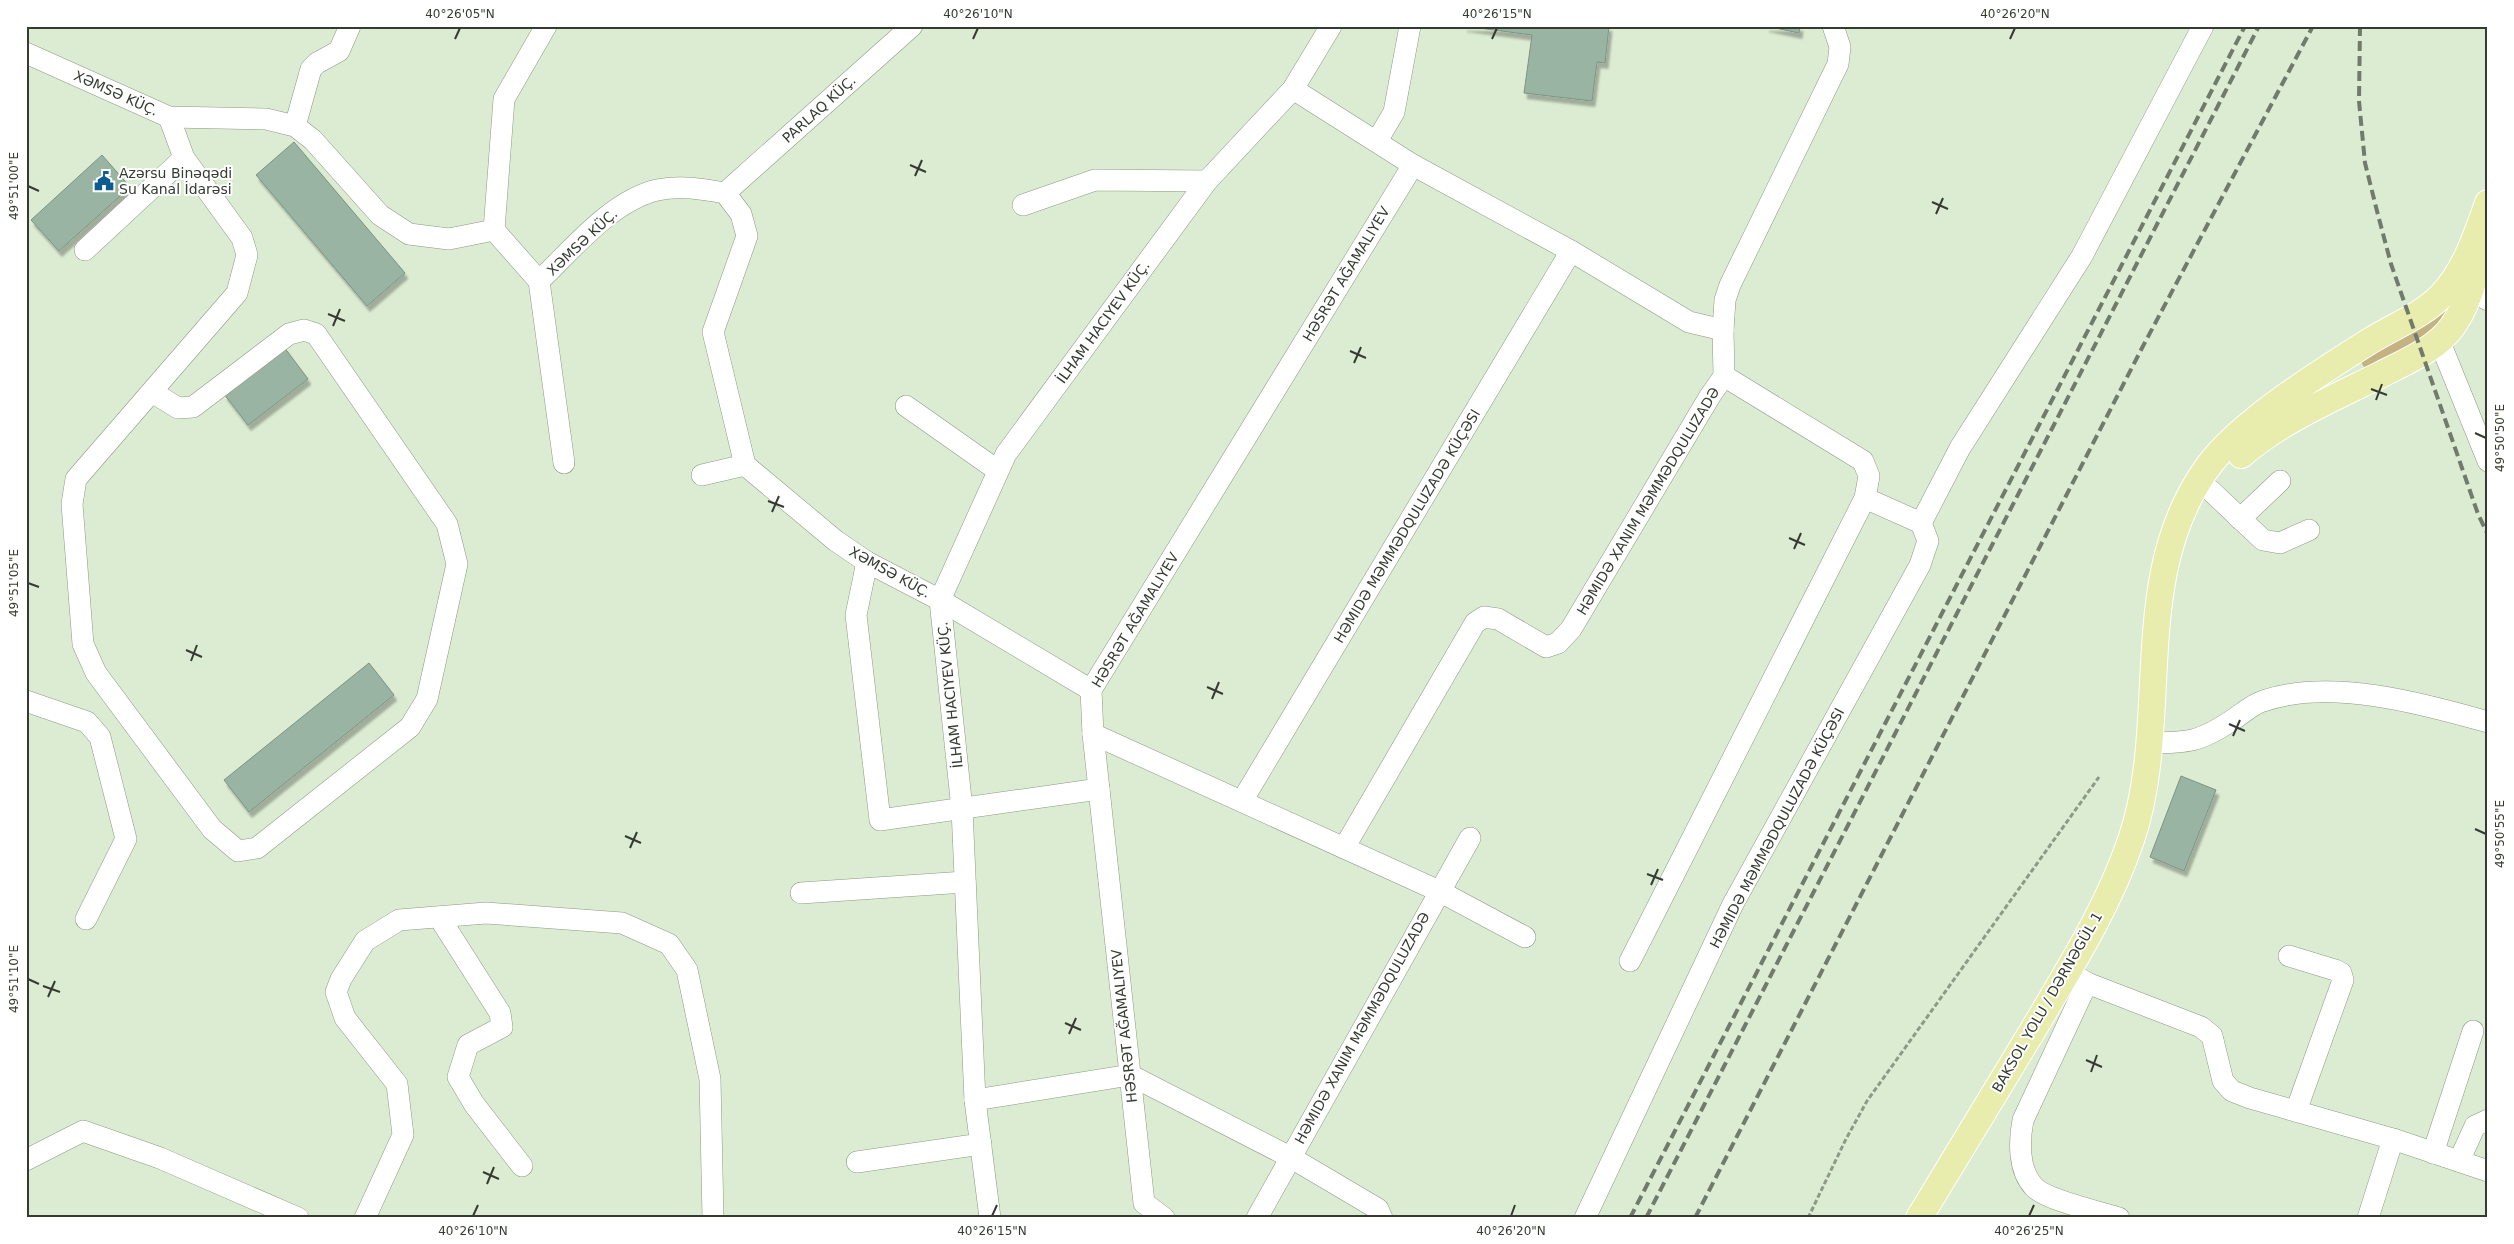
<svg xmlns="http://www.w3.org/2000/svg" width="2514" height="1244" font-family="'DejaVu Sans',sans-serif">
<defs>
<filter id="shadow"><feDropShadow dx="3" dy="5.5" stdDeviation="1" flood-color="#0004"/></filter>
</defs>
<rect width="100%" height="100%" fill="#dcecd3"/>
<polygon fill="#c5b282" points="2461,294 2437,329 2378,366 2364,367 2361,362 2363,356"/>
<g fill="#9ab4a3" stroke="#7b9483" filter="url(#shadow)">
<polygon points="1464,26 1609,26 1605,63 1597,62 1592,101 1524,93 1532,35"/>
<polygon points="1766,26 1800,26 1799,33"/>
<polygon points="294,142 405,273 367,306 256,175"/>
<polygon points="102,155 130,187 59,251 31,220"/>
<polygon points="284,347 308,379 248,425 224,394"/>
<polygon points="369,663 394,695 249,812 224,780"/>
<polygon points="2181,776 2216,790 2184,871 2150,857"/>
</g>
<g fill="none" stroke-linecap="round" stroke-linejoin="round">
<defs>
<g id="minor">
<path d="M26 53 169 117 266 119 295 126 313 140 380 215 409 234 449 239 494 230 539 281C572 250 611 201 657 190 679 185 703 189 725 193L741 214 747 236 713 332 745 465 836 541 867 562 940 600 1091 690"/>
<polyline points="1293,89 1413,165 1571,251 1689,322 1723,330"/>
<polyline points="295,126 311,69 317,63 339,51 350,26"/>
<polyline points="1377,141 1394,112 1410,26"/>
<polyline points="725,193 912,26"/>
<polyline points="1023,205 1095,180 1207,181"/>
<polyline points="494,230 504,99 546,26"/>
<polyline points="85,250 184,158"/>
<polyline points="539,281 564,463"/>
<polyline points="2471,291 2488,300"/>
<polyline points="2439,340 2488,461"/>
<polyline points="152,392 178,408 193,407 289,334 304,330 316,334 447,524 457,564 427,699 410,727 257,848 238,851 212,829 96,673 83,644 72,504 76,479 237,293 247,255 242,238 184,158 169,117"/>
<polyline points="906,406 997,470"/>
<polyline points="702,475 745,465"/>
<polyline points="2210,490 2263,540 2280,543 2309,530"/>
<polyline points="2240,519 2280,481"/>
<polyline points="1921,523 1960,448 2082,256 2203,26"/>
<polyline points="867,562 856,615 880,820 1099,789"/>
<polyline points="26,701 87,722 100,737 126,839 86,919"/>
<polyline points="1093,734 1439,891 1525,937"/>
<path d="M2148 743C2189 743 2200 742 2234 719 2243 713 2253 704 2263 701 2330 678 2421 703 2488 722"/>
<polyline points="1242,801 1571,251"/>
<polyline points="1344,848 1475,623 1484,617 1498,619 1546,647 1558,643 1571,629 1710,396 1724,376 1723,330 1725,300 1730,285 1838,64 1840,47 1833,26"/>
<polyline points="801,893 965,882"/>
<polyline points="439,917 500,1013 502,1027 468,1045 458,1077 474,1104 522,1166"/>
<polyline points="2289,956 2335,970 2341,973 2343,980 2296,1111"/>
<polyline points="1630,961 1865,498 1869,476 1863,461 1724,376"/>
<polyline points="2068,971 2087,983 2201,1027 2212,1036 2223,1081 2232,1091 2250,1098 2393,1139 2488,1171"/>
<path d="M2087 983 2023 1120C2019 1141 2018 1170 2034 1187 2046 1200 2100 1212 2119 1218"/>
<polyline points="975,1100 1130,1075 1290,1157 1378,1209 1382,1218"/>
<polyline points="2433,1153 2473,1031"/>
<polyline points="26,1160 83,1131 160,1158 298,1218"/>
<polyline points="2459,1161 2475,1126 2488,1120"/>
<polyline points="857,1162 981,1144"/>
<polyline points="365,1218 403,1135 397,1084 345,1018 336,992 341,979 365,941 399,920 486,913 622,923 669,944 687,970 710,1079 713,1218"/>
<polyline points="990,1218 975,1100 962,809 940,600 1006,454 1207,181 1293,89 1331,26"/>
<polyline points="1164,1218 1144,1203 1093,734 1091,690 1413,165"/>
<polyline points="1257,1218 1470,838"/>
<polyline points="1585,1218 1733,904 1920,565 1928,541 1921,523 1865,498"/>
<polyline points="2368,1218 2393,1139"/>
</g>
<g id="major">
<path d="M2241 455C2282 420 2332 399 2380 375 2405 362 2435 350 2452 327 2468 305 2474 279 2481 253"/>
<path d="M1919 1218C1957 1155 1995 1092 2033 1030 2069 969 2108 908 2131 840 2172 720 2128 578 2207 468 2239 423 2322 371 2370 341 2394 326 2422 316 2442 295 2466 269 2476 236 2488 203"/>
</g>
</defs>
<use href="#minor" stroke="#8b9a83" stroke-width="22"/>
<use href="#major" stroke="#fff" stroke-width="28"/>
<polyline stroke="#8e9987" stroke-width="3" stroke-dasharray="5 2.5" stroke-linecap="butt" points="1808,1218 1846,1139 1867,1101 2099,777"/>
<use href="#minor" stroke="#fff" stroke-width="21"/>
<use href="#major" stroke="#e8ecad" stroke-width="26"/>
<g stroke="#717b6b" stroke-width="4" stroke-dasharray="10 5" stroke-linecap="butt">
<polyline points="2360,26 2359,101 2365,163 2377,211 2391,264 2478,514 2488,535"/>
<polyline points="1630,1218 2245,26"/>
<polyline points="1646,1218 2259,26"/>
<polyline points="1695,1218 2142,348 2313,26"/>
</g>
</g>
<path fill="none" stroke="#353b31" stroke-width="2" d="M455 39 460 28M973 39 978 28M1492 39 1497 28M2010 39 2015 28M910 165 926 172M915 176 922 160M28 186 39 191M1932 202 1948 209M1936 214 1943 198M328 314 345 321M333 326 340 309M1350 351 1366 358M1354 363 1361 347M2371 389 2387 395M2376 400 2382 384M2475 433 2486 438M768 501 784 507M772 512 779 496M1789 538 1805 545M1794 549 1801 533M28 583 39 587M186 650 202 657M191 661 197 645M1207 687 1223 694M1212 699 1219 682M2229 724 2245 731M2233 736 2240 720M2475 829 2486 834M625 836 641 843M630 848 637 832M1647 874 1663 880M1651 885 1658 869M28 979 39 984M43 986 60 992M48 997 55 981M1065 1023 1081 1030M1069 1034 1076 1018M2086 1060 2102 1067M2091 1072 2097 1055M483 1172 499 1179M487 1184 494 1167M473 1216 478 1205M992 1216 997 1205M1511 1216 1515 1205M2029 1216 2034 1205"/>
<defs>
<symbol id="civic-bare" viewBox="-9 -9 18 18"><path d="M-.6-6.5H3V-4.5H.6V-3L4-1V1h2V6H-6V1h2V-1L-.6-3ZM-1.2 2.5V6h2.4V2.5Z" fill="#0e5c8f" stroke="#fff" stroke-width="2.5" paint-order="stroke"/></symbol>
</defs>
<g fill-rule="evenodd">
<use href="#civic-bare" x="90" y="167" width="28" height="28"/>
</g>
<g text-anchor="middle" stroke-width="4" stroke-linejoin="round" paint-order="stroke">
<g font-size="14" fill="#353b31" stroke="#fff">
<text transform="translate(116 93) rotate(24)" y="5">XƏMSƏ KÜÇ.</text>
<text transform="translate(819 109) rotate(-42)" y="5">PARLAQ KÜÇ.</text>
<text transform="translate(582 242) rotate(-43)" y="5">XƏMSƏ KÜÇ.</text>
<text transform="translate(1346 274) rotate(-59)" y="5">HƏSRƏT AĞAMALIYEV</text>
<text transform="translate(1103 322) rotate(-54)" y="5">İLHAM HACIYEV KÜÇ.</text>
<text transform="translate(1648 501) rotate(-59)" y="5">HƏMIDƏ XANIM MƏMMƏDQULUZADƏ</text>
<text transform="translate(1407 526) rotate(-59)" y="5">HƏMIDƏ MƏMMƏDQULUZADƏ KÜÇƏSI</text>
<text transform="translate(890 572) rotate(29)" y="5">XƏMSƏ KÜÇ.</text>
<text transform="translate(1135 620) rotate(-59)" y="5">HƏSRƏT AĞAMALIYEV</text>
<text transform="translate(950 695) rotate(-96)" y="5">İLHAM HACIYEV KÜÇ.</text>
<text transform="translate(1777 828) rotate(-62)" y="5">HƏMIDƏ MƏMMƏDQULUZADƏ KÜÇƏSI</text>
<text transform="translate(2047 1002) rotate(-60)" y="5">BAKSOL YOLU / DƏRNƏGÜL 1</text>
<text transform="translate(1124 1026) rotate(-96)" y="5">HƏSRƏT AĞAMALIYEV</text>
<text transform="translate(1362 1028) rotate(-61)" y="5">HƏMIDƏ XANIM MƏMMƏDQULUZADƏ</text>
</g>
<g font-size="14" fill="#353b31" stroke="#fff" text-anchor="start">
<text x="119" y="178">Azərsu Binəqədi<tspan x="119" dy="16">Su Kanal İdarəsi</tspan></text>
</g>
</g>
<rect width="2514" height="1244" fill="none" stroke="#ffffff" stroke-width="55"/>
<rect x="28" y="28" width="2458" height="1188" fill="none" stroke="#353b31" stroke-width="2"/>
<g font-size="12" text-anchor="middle" fill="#353b31">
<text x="460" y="18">40°26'05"N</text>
<text x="978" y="18">40°26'10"N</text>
<text x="1497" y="18">40°26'15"N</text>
<text x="2015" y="18">40°26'20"N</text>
<text transform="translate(14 186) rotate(-90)" y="4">49°51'00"E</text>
<text transform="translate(2500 438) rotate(-90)" y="4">49°50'50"E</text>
<text transform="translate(14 583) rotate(-90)" y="4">49°51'05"E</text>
<text transform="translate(2500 834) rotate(-90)" y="4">49°50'55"E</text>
<text transform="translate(14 979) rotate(-90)" y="4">49°51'10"E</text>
<text x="473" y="1235">40°26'10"N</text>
<text x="992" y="1235">40°26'15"N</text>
<text x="1511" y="1235">40°26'20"N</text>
<text x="2029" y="1235">40°26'25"N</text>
</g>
</svg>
